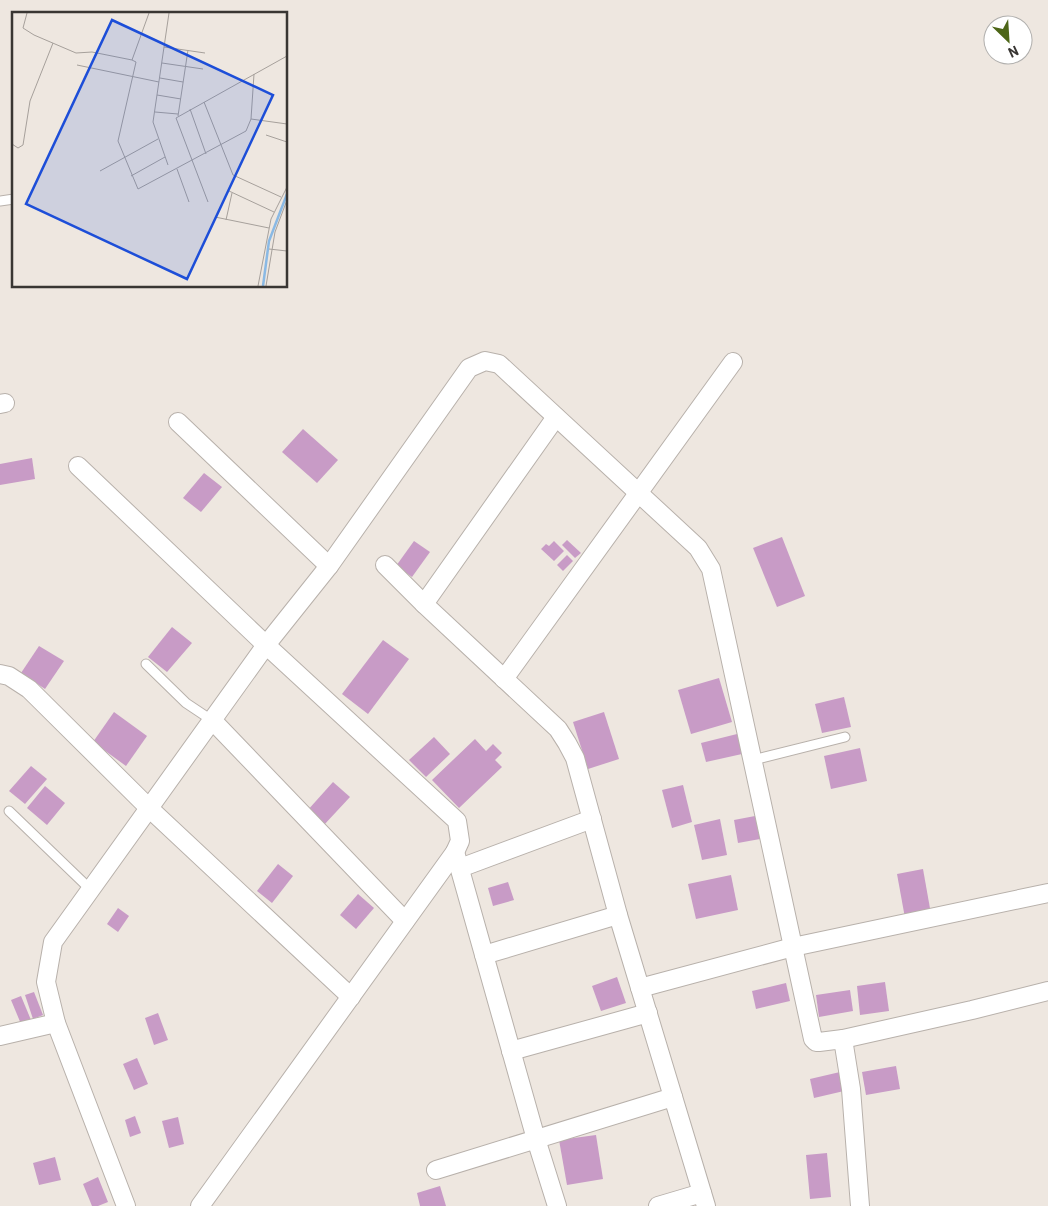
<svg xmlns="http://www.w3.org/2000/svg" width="1048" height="1206" font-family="Barlow,sans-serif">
<rect width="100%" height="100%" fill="#eee7e0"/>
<g fill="#c89bc6">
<polygon points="303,429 338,460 317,483 282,452"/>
<polygon points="32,458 35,479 0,485 0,464"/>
<polygon points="204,473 222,487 201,512 183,498"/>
<polygon points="782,537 805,596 777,607 753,548"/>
<polygon points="567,540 581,553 575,558 562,545"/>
<polygon points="414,541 430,552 412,577 396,566"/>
<polygon points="554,541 564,551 554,561 541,549 546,544 549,546"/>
<polygon points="567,555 573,561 563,571 557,565"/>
<polygon points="172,627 192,643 167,672 148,657"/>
<polygon points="383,640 409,659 368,714 342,694"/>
<polygon points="39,646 64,661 45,689 21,673"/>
<polygon points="719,678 732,722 691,734 678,690"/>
<polygon points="844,697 851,727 822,733 815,704"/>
<polygon points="114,712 147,736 126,766 93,742"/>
<polygon points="604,712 619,759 588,769 573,722"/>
<polygon points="737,734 742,754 706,762 701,743"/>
<polygon points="434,737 450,754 426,777 409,760"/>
<polygon points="475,739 486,751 493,744 502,753 495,760 502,767 459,808 432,780"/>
<polygon points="860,748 867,781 831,789 824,756"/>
<polygon points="31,766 47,779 25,804 9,791"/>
<polygon points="333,782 350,797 323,826 307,811"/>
<polygon points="683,785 692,822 672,828 662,790"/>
<polygon points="45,786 65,803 47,825 27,808"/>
<polygon points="755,816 760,839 738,843 734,820"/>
<polygon points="720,819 727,855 702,860 694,825"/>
<polygon points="278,864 293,876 272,903 257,891"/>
<polygon points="923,869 931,914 905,918 897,874"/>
<polygon points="731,875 738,910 696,919 688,884"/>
<polygon points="508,882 514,900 493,906 488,888"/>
<polygon points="358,894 374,908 356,929 340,915"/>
<polygon points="118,908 129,916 118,932 107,924"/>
<polygon points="617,977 626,1003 601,1011 592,986"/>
<polygon points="885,982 889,1011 860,1015 857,986"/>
<polygon points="786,983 790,1001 756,1009 752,991"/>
<polygon points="850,990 853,1011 819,1017 816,995"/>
<polygon points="34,992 43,1015 33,1019 25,995"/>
<polygon points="21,996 31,1020 21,1024 11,1000"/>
<polygon points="158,1013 168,1040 154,1045 145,1018"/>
<polygon points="137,1058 148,1084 134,1090 123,1064"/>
<polygon points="896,1066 900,1089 866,1095 862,1072"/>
<polygon points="840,1072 844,1091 814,1098 810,1079"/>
<polygon points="135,1116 141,1133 130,1137 125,1120"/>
<polygon points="178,1117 184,1144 169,1148 162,1121"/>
<polygon points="596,1135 603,1179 567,1185 559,1140"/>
<polygon points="827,1153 831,1197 810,1199 806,1155"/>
<polygon points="55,1157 61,1180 39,1185 33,1163"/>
<polygon points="98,1177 108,1202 98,1206 92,1206 83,1184"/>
<polygon points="440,1186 446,1206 420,1206 417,1193"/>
</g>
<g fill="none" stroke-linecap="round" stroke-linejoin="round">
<defs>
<g id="lane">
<polyline points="0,201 14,199"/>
<polyline points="146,664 186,703 213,721"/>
<polyline points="753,760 845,737"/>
<polyline points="9,811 91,890"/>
</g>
<g id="street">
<polyline points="0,404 5,403"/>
<polyline points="178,422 329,566"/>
<polyline points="78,466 266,645 457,821 460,841 455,852 200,1206"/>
<polyline points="385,565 424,604 558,729 567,743 575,758 618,915 706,1206"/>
<polyline points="424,604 556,417"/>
<polyline points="0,674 9,676 29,689 150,809 351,997"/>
<polyline points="504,679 733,362"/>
<polyline points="213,721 405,921"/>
<polyline points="455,852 536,1139 557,1206"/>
<polyline points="460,868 592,819"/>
<polyline points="484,955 618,915"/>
<polyline points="640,988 793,947 1048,893"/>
<polyline points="0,1036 56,1023"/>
<polyline points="843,1039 972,1010 1048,991"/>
<polyline points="511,1051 648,1013"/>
<polyline points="436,1170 673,1097"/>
<polyline points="126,1206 56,1023 46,982 53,942 266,645 329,566 469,368 485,361 499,364 698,548 711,569 813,1039 816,1042 819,1042 843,1039 851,1089 860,1206"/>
<polyline points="658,1206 702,1193"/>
</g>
</defs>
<use href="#lane" stroke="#b8b1ab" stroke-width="11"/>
<use href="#street" stroke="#b8b1ab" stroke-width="20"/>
<use href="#lane" stroke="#fff" stroke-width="9"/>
<use href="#street" stroke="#fff" stroke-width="18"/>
</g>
<g transform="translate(12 12)">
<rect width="275" height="275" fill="#eee7e0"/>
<path fill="none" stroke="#8ab9e4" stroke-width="2.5" d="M251 274 257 229 275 182"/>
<path fill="none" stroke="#a6a09b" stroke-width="1" d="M15 1 11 16 22 23 64 41 80 40 120 48M137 1 120 48 124 50 106 129 126 177 234 119 239 107 242 62M152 35 193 41M150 51 191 57M65 53 147 70M148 66 171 70M145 83 169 87M192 90 221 163 269 185M178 97 194 142M143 100 166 102M166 104 176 38M239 107 275 112M254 123 275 130M0 132 6 136 11 133 18 89 41 31M156 153 141 110 157 1M165 157 177 190M88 159 146 127M119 164 153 145M217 179 262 200M196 190 164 106 275 44M203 205 257 216M214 208 220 181M257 237 275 239M246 274 259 207 275 175M254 274 263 220 275 188"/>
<path fill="#1d4ed8" fill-opacity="0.15" stroke="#1d4ed8" stroke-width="2.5" d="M100 8 261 83 175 267 14 192Z"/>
<rect width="275" height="275" fill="none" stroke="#393633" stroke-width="2.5"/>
</g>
<g transform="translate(1008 40) rotate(155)"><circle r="24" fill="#ffffff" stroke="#b0afad"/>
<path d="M0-4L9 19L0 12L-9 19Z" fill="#4d6617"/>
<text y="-8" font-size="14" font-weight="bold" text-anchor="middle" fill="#393633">N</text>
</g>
</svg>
